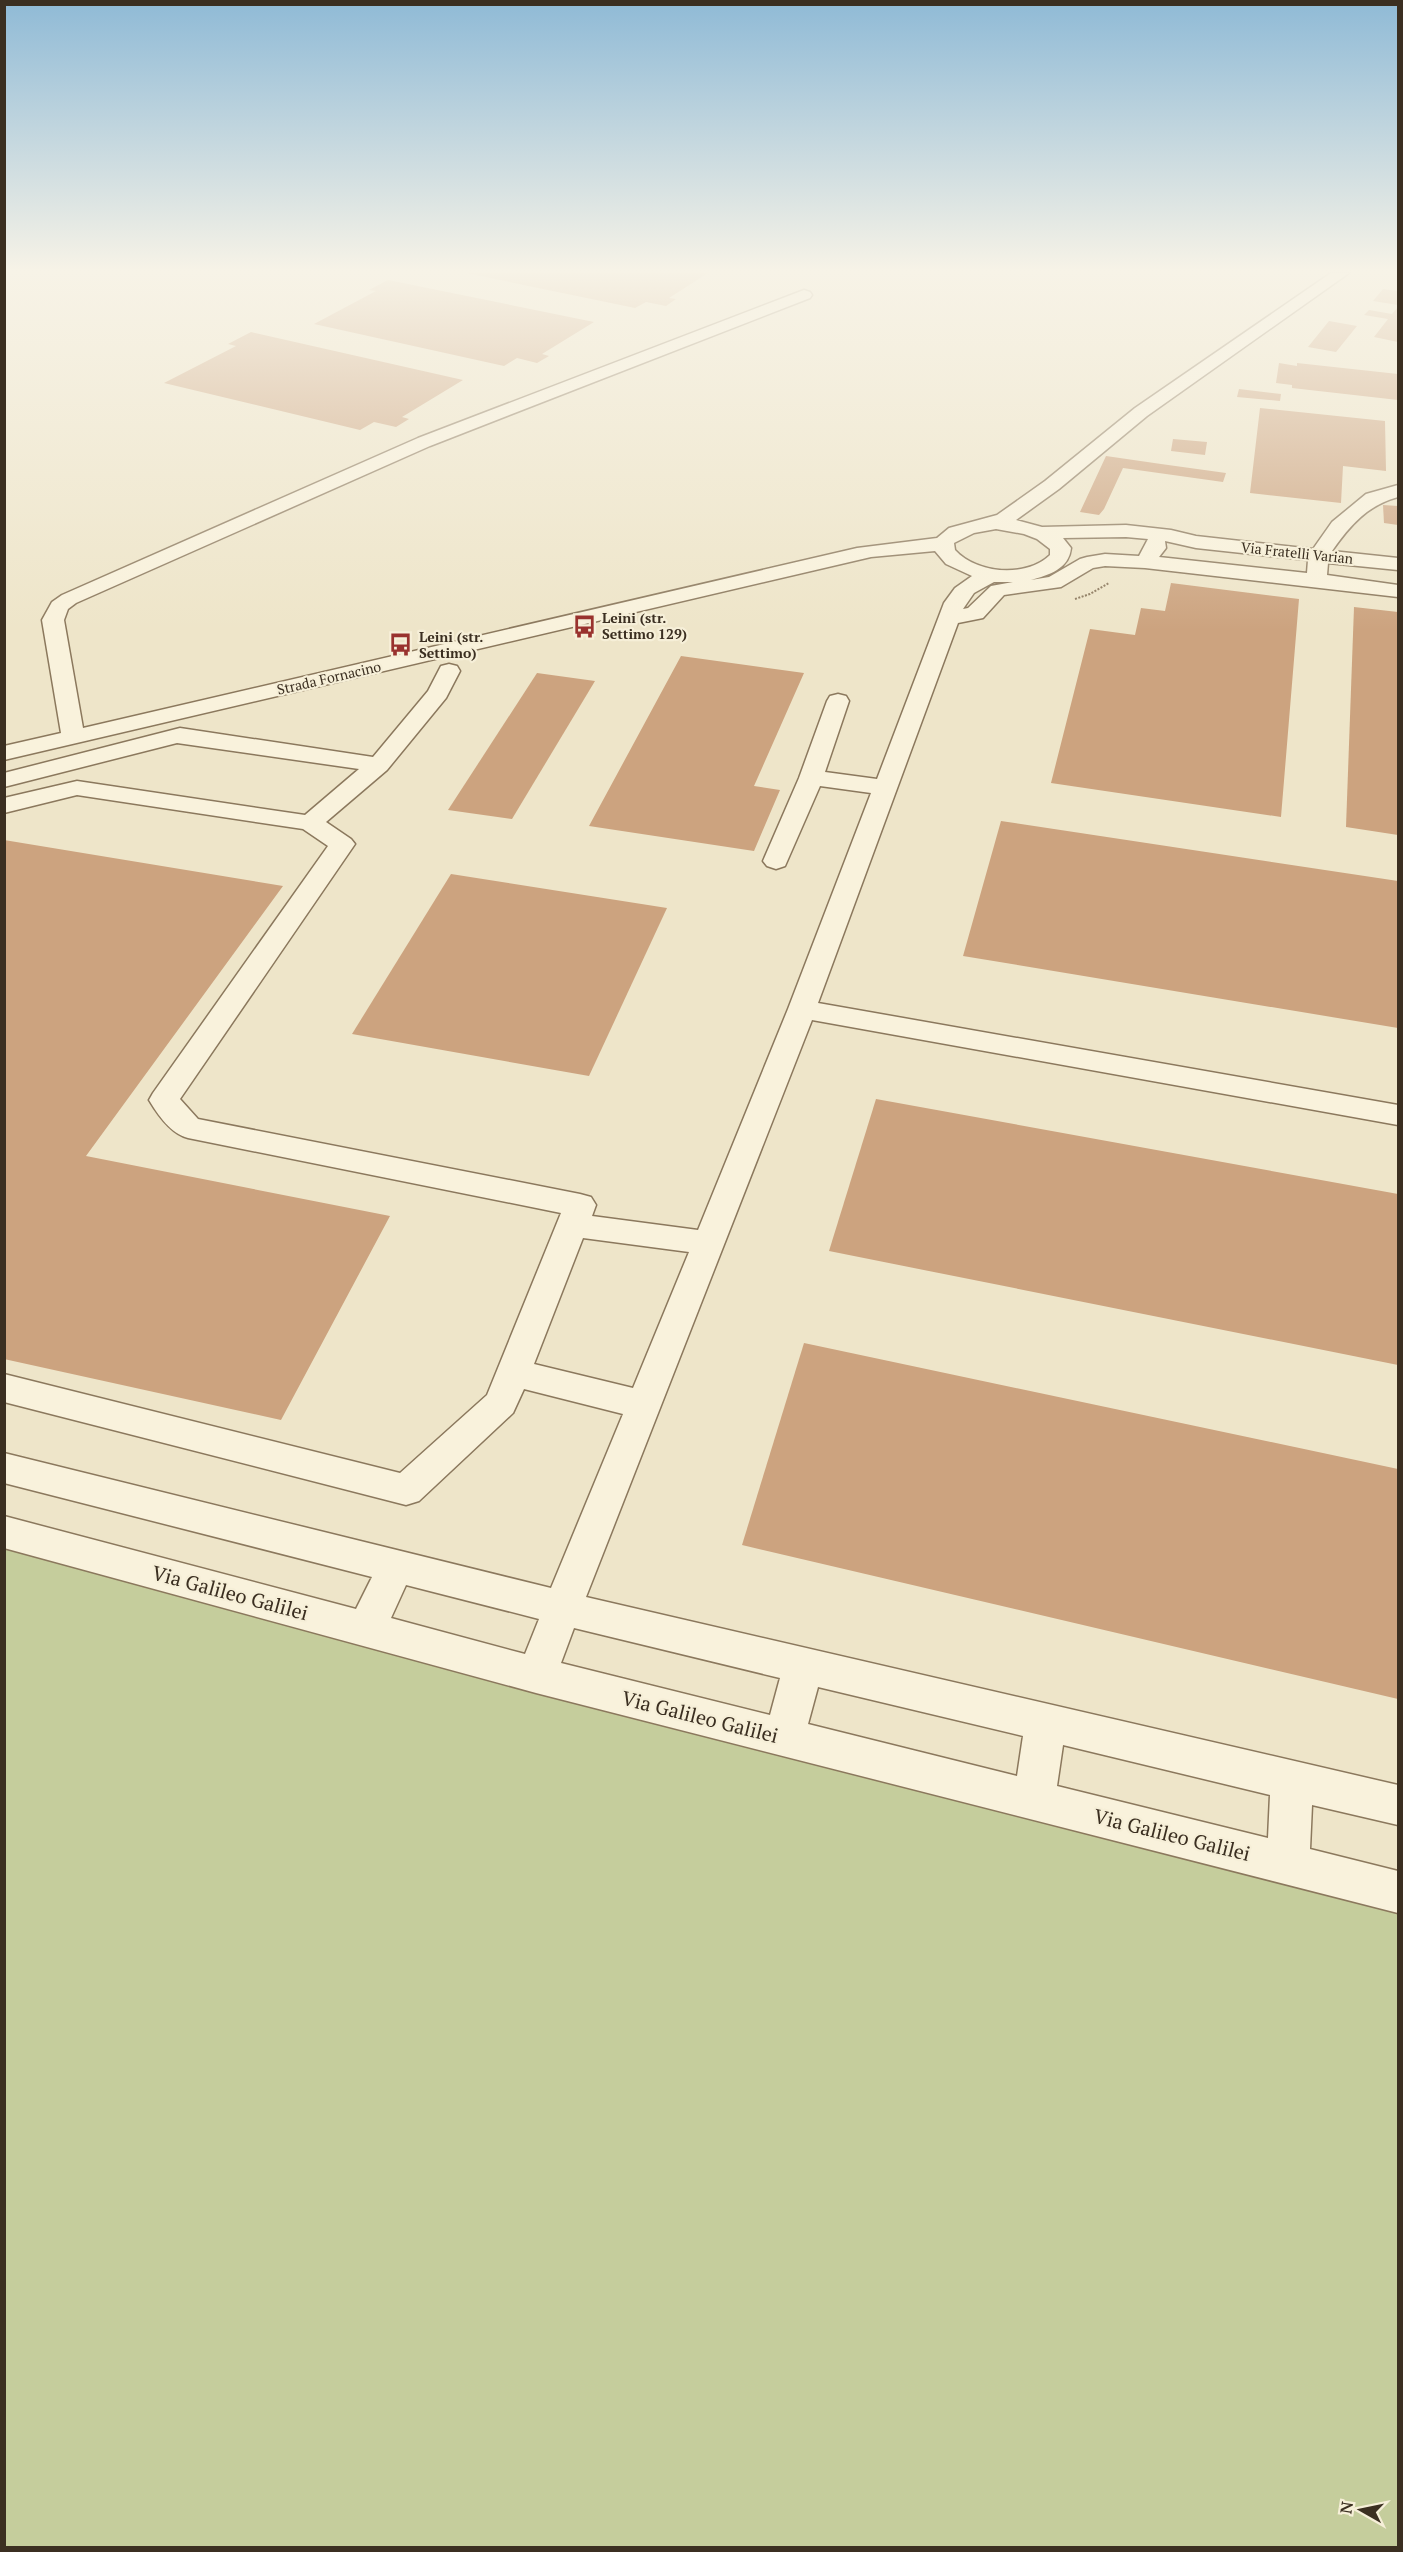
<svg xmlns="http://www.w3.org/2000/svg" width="1403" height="2552" font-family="'PT Serif',serif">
<rect width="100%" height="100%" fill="#eee5c9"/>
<polygon fill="#c5cd9c" points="4,1540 1398,1892 1398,2547 5,2547"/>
<g fill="#cca37f">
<polygon points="466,273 708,273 669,298 676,299 666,306 646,302 635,308"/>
<polygon points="388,280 594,322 542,354 549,356 537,363 517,358 504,366 314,324 376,291 369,290"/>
<polygon points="1383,289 1398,291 1398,305 1373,301"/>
<polygon points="1398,307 1398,342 1374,337 1388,319 1364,315 1369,310 1392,314"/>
<polygon points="1329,321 1357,326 1336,352 1308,347"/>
<polygon points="251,332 463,380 402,417 409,419 396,427 374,422 360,430 164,383 236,346 228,344"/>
<polygon points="1279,363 1297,366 1297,363 1398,374 1398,400 1292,388 1292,385 1276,383"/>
<polygon points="1239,389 1281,394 1280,401 1237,397"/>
<polygon points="1260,408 1385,421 1386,471 1343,466 1341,503 1250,493"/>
<polygon points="1173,439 1207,442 1205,455 1171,451"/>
<polygon points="1106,456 1161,464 1226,473 1223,482 1123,468 1104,509 1099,515 1080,512"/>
<polygon points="1383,505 1398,506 1398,525 1384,523"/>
<polygon points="1171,583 1299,599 1281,817 1051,783 1090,629 1135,635 1141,608 1165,611"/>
<polygon points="1354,607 1398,612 1398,835 1346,827"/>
<polygon points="681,656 804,673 754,786 780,790 754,851 589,826"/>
<polygon points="537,673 595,681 512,819 448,810"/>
<polygon points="1001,821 1398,881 1398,1028 963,956"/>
<polygon points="4,840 283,886 86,1156 390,1216 281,1420 4,1359"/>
<polygon points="451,874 667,908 589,1076 352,1034"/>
<polygon points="876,1099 1398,1194 1398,1365 829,1251"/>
<polygon points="804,1343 1398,1469 1398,1699 742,1545"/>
</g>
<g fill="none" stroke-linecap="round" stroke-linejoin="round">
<defs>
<path id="minor" d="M1331 273H1349L1147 416 1059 489 1016 520 1042 527 1126 525 1171 530 1196 536 1313 549 1332 522 1366 494 1398 485V497C1368 505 1350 525 1332 551L1398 558V570L1328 563 1327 575 1398 585V597L1145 568 1105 566 1093 568 1061 587 1004 595 983 618 958 623 818 1003 1398 1105V1125L812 1020 586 1597 1398 1785V1825L1312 1805 1310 1849 1398 1871V1913L536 1693 4 1548V1516L356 1609 372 1577 4 1483V1453L551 1588 623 1414 524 1389 513 1413 419 1501 406 1505 4 1402V1374L400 1473 487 1395 561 1213 188 1138C171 1134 158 1115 149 1100L153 1093 328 846 303 829 77 795 4 813V798L77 781 305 815 359 769 177 743 4 787V773L180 728 373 757 428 691 441 666 449 664 457 666 460 671 446 698 387 770 326 822 351 839 355 844 180 1099 198 1119 580 1194 591 1197 596 1205 592 1216 698 1230 788 1009 871 793 820 786 785 866 776 869 767 866 763 861 799 778 827 701 830 696 838 694 846 696 849 701 825 772 877 779 944 603 955 588 972 576 946 564 935 551 871 557 4 760V746L61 733 42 620 52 602 62 595 418 438 804 290 810 292 812 295 810 298 430 446 76 603 68 609 64 620 83 728 857 548 937 538 949 528 997 515 1045 481 1135 408ZM996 529 1024 534 1037 539 1050 549V555C1026 578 977 574 955 550L954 543 974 533ZM1126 537 1148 539 1139 556 1105 554 1087 557 1080 559 1049 577 1031 580C1049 575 1069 569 1071 548L1063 538ZM1165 541 1196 548 1308 560 1307 573 1159 557 1166 548ZM994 582H1013L991 586 968 608 963 609 974 593ZM583 1238 689 1252 633 1388 534 1364ZM406 1585 539 1619 525 1654 391 1618ZM574 1628 780 1678 770 1715 561 1663ZM818 1687 1023 1736 1017 1776 808 1724ZM1063 1745 1270 1795 1268 1838 1057 1786Z"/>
</defs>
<use href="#minor" stroke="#8b785d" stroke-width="3"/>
<polyline stroke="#8b785d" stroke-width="2" stroke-dasharray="2 1.5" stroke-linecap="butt" points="1075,599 1090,594 1109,583"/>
<use href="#minor" fill="#f9f2dc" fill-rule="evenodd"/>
</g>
<linearGradient id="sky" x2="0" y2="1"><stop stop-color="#8fbad6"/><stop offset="0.43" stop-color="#f7f3e7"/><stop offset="1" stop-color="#f7f3e7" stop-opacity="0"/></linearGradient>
<rect width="1403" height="630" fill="url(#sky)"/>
<defs>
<symbol id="bus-bare" viewBox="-9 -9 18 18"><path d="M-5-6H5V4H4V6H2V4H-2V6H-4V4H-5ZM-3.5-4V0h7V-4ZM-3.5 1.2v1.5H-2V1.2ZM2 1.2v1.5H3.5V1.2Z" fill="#99322e" stroke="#f6efd8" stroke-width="2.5" paint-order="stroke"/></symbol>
</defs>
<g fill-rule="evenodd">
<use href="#bus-bare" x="568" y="610" width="33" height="33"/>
<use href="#bus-bare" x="384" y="628" width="33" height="33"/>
</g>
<g text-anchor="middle" stroke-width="4.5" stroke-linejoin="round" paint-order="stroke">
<g font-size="14" fill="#3b2f21" stroke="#f6efd8">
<text transform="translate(1297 553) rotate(6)" y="5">Via Fratelli Varian</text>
<text transform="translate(329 678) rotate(-13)" y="5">Strada Fornacino</text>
</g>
<g font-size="14" font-weight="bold" fill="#3b2f21" stroke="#f6efd8" text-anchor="start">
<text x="602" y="623">Leini (str.<tspan x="602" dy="16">Settimo 129)</tspan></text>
<text x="419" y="642">Leini (str.<tspan x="419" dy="16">Settimo)</tspan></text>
</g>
<g font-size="20" fill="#3b2f21" stroke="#f6efd8">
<text transform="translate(230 1593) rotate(15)" y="7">Via Galileo Galilei</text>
<text transform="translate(700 1717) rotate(14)" y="7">Via Galileo Galilei</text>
<text transform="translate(1172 1835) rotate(14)" y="7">Via Galileo Galilei</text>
</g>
</g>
<rect width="1403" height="2552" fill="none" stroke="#3b2f21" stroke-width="12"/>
<g transform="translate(1361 2510) rotate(279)" stroke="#f6efd8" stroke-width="4.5" paint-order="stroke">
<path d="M0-4.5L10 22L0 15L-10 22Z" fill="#3b2f21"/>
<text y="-9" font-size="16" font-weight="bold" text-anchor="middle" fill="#3b2f21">N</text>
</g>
</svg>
